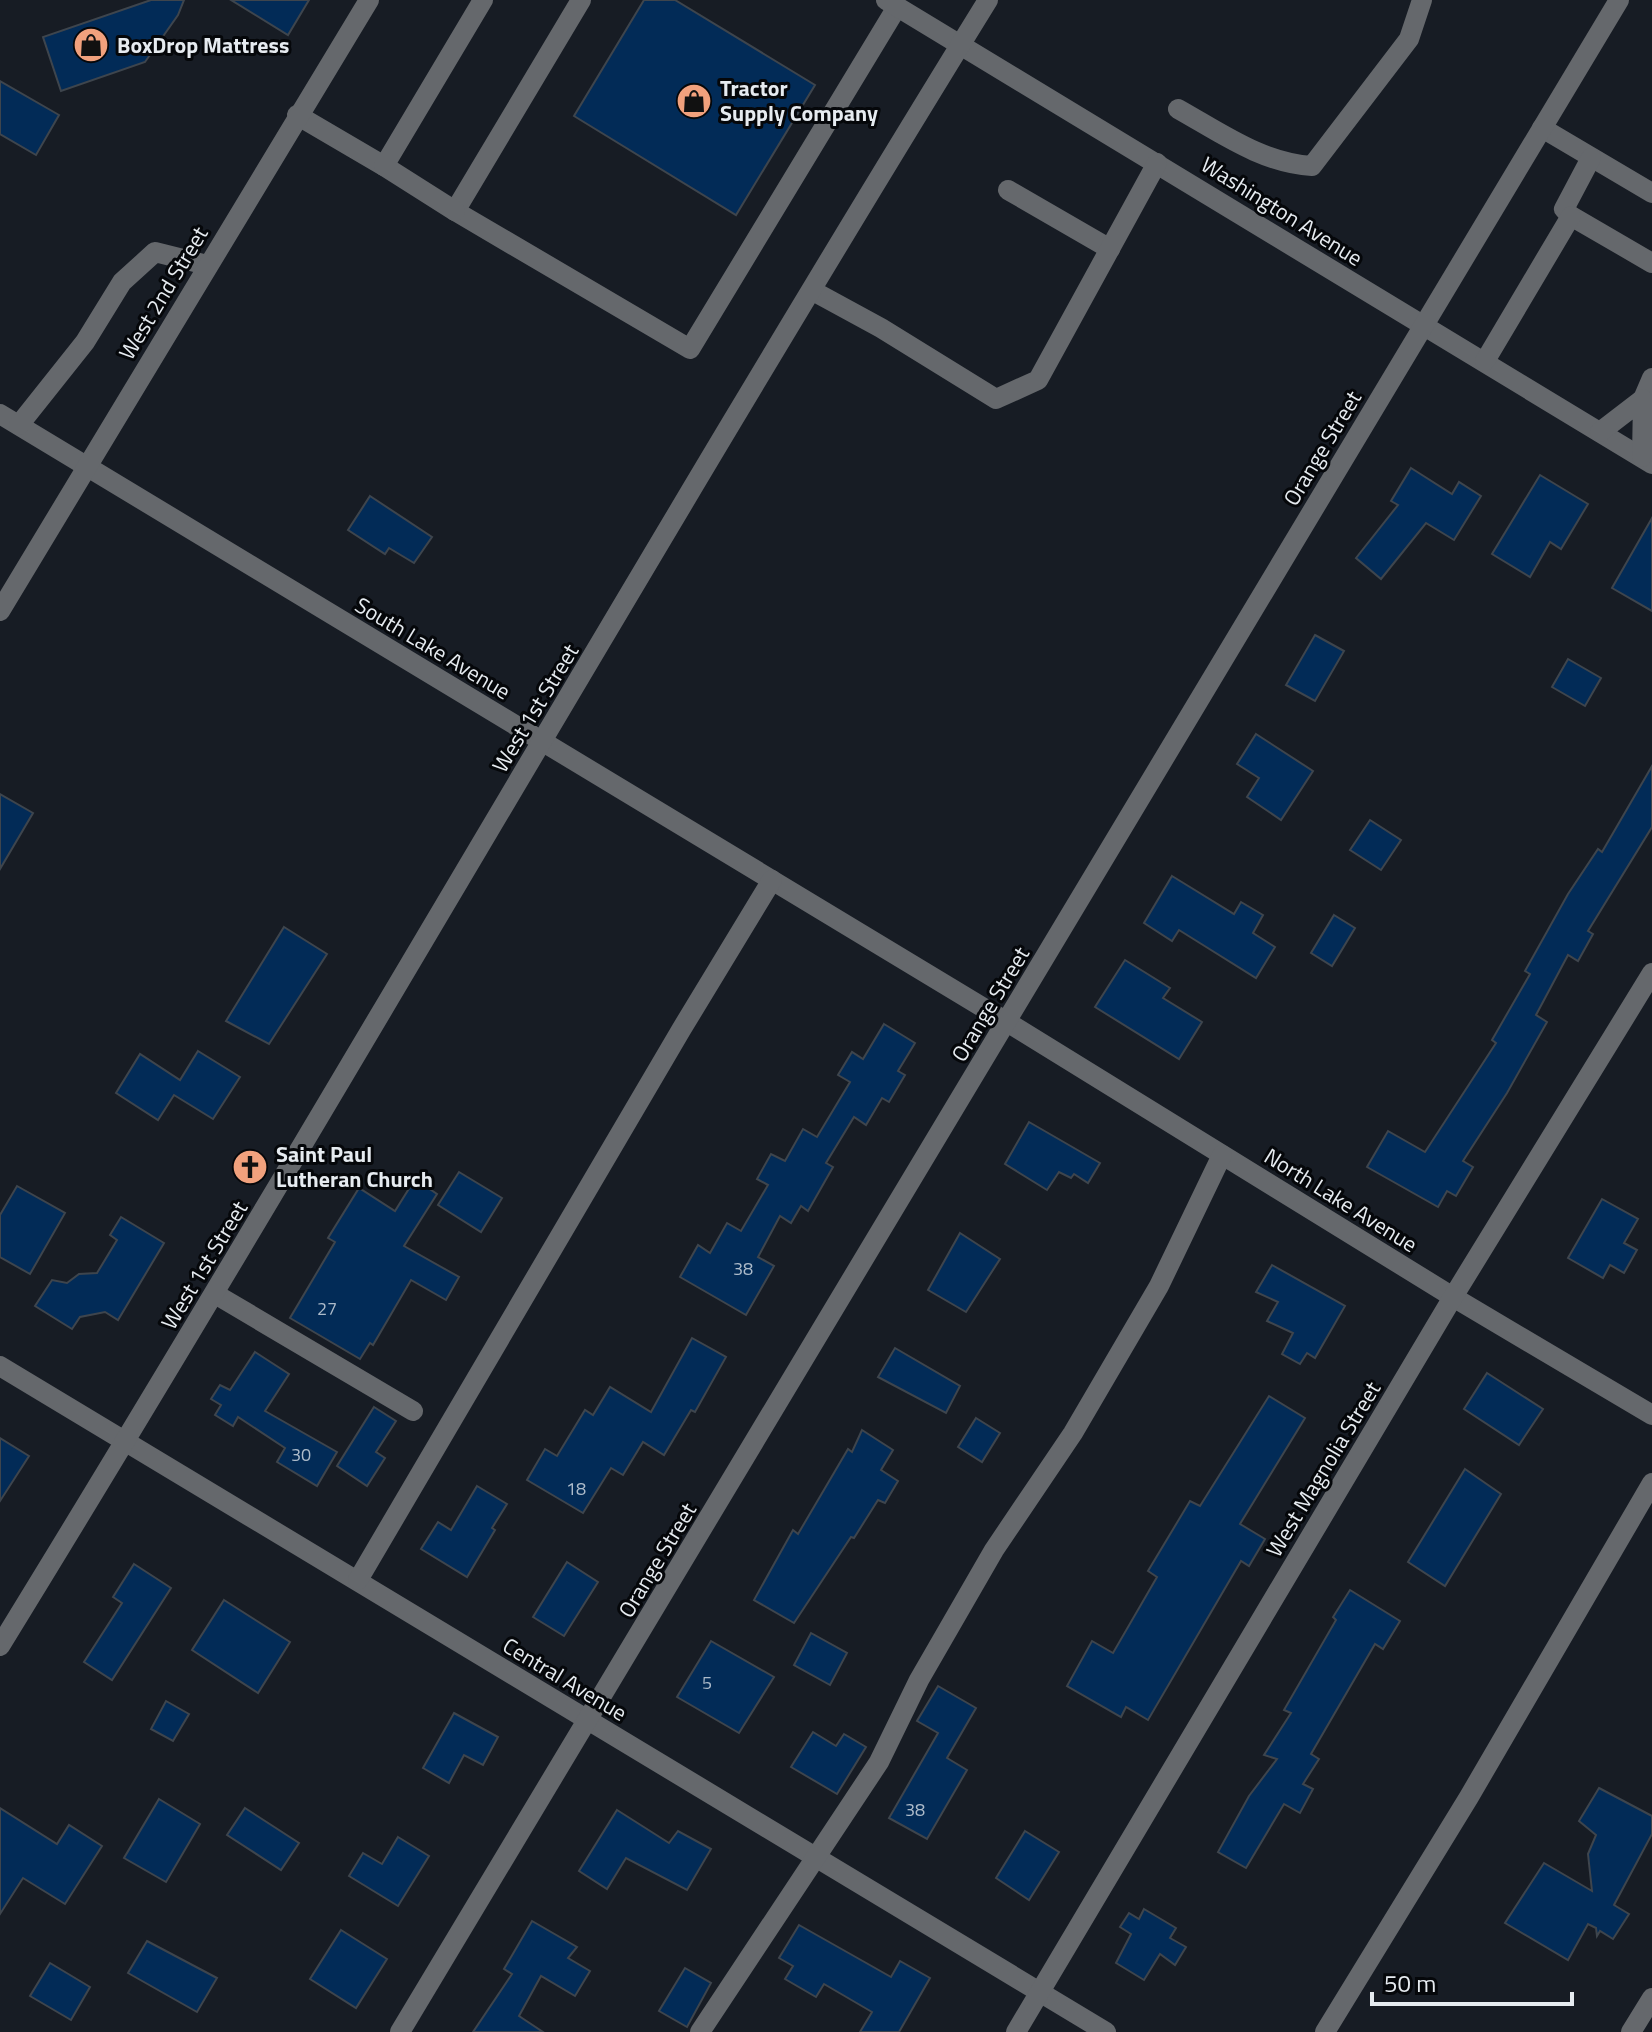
<svg xmlns="http://www.w3.org/2000/svg" width="1652" height="2032" font-family="'Titillium Web',sans-serif">
<rect width="100%" height="100%" fill="#171c24"/>
<g fill="#022b57" stroke="#3e454d" stroke-width="2">
<polygon points="151,0 184,0 178,15 145,62 61,91 43,37"/>
<polygon points="231,0 309,0 288,35"/>
<polygon points="644,0 675,0 815,85 736,215 574,116"/>
<polygon points="0,81 59,115 36,155 0,134"/>
<polygon points="1411,468 1452,494 1459,482 1481,496 1454,540 1426,523 1381,579 1356,558 1398,505 1391,501"/>
<polygon points="1540,475 1588,504 1561,549 1550,542 1530,577 1492,554"/>
<polygon points="370,496 432,537 414,563 389,548 385,554 348,530"/>
<polygon points="1652,518 1652,611 1612,588"/>
<polygon points="1315,635 1344,651 1315,701 1286,685"/>
<polygon points="1568,659 1601,678 1585,706 1552,687"/>
<polygon points="1256,734 1313,771 1281,820 1247,797 1259,778 1237,764"/>
<polygon points="1652,766 1652,827 1588,931 1593,934 1578,961 1568,955 1536,1015 1547,1022 1507,1093 1463,1161 1473,1167 1456,1196 1447,1191 1438,1207 1367,1167 1388,1131 1425,1152 1496,1043 1492,1040 1530,974 1525,971 1568,894 1598,849 1602,852"/>
<polygon points="0,794 33,813 0,869"/>
<polygon points="1370,820 1401,840 1381,870 1350,850"/>
<polygon points="1172,876 1234,914 1241,902 1263,915 1253,933 1275,947 1256,978 1179,930 1172,941 1144,923"/>
<polygon points="1334,915 1355,928 1332,966 1311,953"/>
<polygon points="284,927 327,954 269,1044 226,1021"/>
<polygon points="1125,960 1170,988 1163,998 1202,1022 1179,1059 1095,1007"/>
<polygon points="884,1024 915,1043 898,1071 905,1075 889,1102 882,1098 866,1125 854,1117 826,1163 833,1167 808,1211 801,1206 791,1223 780,1216 758,1257 774,1266 746,1315 680,1277 698,1245 710,1253 727,1223 741,1231 768,1185 757,1179 771,1154 785,1161 803,1129 817,1137 850,1082 838,1075 852,1052 863,1059"/>
<polygon points="198,1051 240,1077 213,1119 174,1095 158,1120 116,1093 140,1054 180,1080"/>
<polygon points="1029,1122 1100,1163 1088,1183 1074,1174 1071,1178 1059,1172 1047,1190 1005,1164"/>
<polygon points="459,1172 502,1198 481,1232 438,1205"/>
<polygon points="415,1179 437,1194 404,1246 459,1277 446,1300 411,1280 373,1345 370,1343 360,1359 290,1318 335,1242 328,1238 359,1188 395,1211"/>
<polygon points="17,1186 65,1213 30,1274 0,1257 0,1215"/>
<polygon points="1602,1199 1638,1219 1624,1243 1637,1250 1624,1273 1610,1265 1603,1278 1568,1258"/>
<polygon points="121,1217 164,1243 118,1320 105,1312 80,1317 72,1329 35,1306 52,1280 67,1283 79,1274 97,1273 117,1240 110,1235"/>
<polygon points="960,1233 1000,1259 966,1312 928,1290"/>
<polygon points="1272,1265 1345,1306 1315,1358 1307,1353 1300,1364 1282,1354 1293,1333 1267,1321 1278,1302 1256,1292"/>
<polygon points="692,1338 726,1357 695,1412 691,1410 664,1455 643,1442 623,1475 611,1468 583,1513 527,1480 545,1449 557,1456 585,1410 593,1415 610,1387 651,1412"/>
<polygon points="895,1348 960,1386 946,1413 878,1377"/>
<polygon points="255,1352 289,1374 265,1411 337,1452 317,1486 277,1462 285,1448 238,1417 233,1426 215,1415 221,1405 211,1399 220,1385 230,1390"/>
<polygon points="1487,1373 1543,1409 1519,1445 1464,1409"/>
<polygon points="1269,1396 1305,1418 1240,1524 1265,1539 1249,1566 1241,1561 1148,1720 1126,1707 1121,1717 1067,1686 1092,1641 1113,1653 1157,1577 1148,1571 1190,1501 1200,1506"/>
<polygon points="374,1407 396,1421 376,1452 385,1458 367,1486 337,1466"/>
<polygon points="976,1418 1000,1433 982,1462 958,1447"/>
<polygon points="862,1430 893,1450 881,1470 898,1481 885,1503 878,1500 854,1538 851,1537 794,1623 754,1600 793,1530 798,1534 848,1449 852,1452"/>
<polygon points="0,1438 29,1456 0,1501"/>
<polygon points="1465,1469 1501,1494 1445,1586 1408,1562"/>
<polygon points="477,1486 507,1504 492,1528 495,1530 467,1577 421,1549 438,1522 451,1530"/>
<polygon points="567,1562 598,1582 564,1636 533,1617"/>
<polygon points="134,1564 171,1588 112,1680 84,1662 122,1603 113,1597"/>
<polygon points="1350,1590 1400,1621 1383,1649 1375,1644 1311,1754 1319,1759 1303,1784 1313,1789 1300,1813 1284,1804 1246,1868 1218,1852 1249,1796 1277,1759 1264,1755 1291,1713 1284,1710 1336,1620 1333,1617"/>
<polygon points="224,1600 290,1642 258,1693 192,1650"/>
<polygon points="811,1633 847,1653 830,1685 794,1665"/>
<polygon points="711,1641 774,1677 739,1733 677,1697"/>
<polygon points="938,1686 976,1708 947,1758 967,1770 927,1839 889,1818 938,1733 917,1721"/>
<polygon points="166,1701 189,1714 173,1741 151,1729"/>
<polygon points="454,1713 498,1737 483,1765 464,1755 449,1783 423,1768"/>
<polygon points="813,1732 836,1746 844,1734 866,1747 837,1794 791,1767"/>
<polygon points="1599,1788 1652,1816 1652,1834 1614,1905 1629,1914 1613,1939 1600,1931 1597,1936 1596,1928 1588,1924 1568,1960 1505,1923 1544,1863 1592,1891 1588,1854 1596,1835 1579,1821"/>
<polygon points="159,1799 200,1824 166,1882 124,1858"/>
<polygon points="0,1808 57,1844 69,1825 102,1846 65,1904 23,1878 0,1914"/>
<polygon points="245,1808 299,1843 281,1870 227,1835"/>
<polygon points="617,1810 669,1843 678,1831 711,1849 687,1890 626,1858 607,1889 579,1871"/>
<polygon points="1025,1831 1059,1852 1029,1900 996,1878"/>
<polygon points="398,1837 429,1856 398,1906 349,1876 363,1853 382,1864"/>
<polygon points="1144,1909 1176,1928 1170,1938 1186,1947 1175,1965 1160,1954 1144,1980 1116,1963 1131,1934 1120,1927 1129,1913 1139,1919"/>
<polygon points="532,1921 577,1947 568,1958 590,1971 575,1996 541,1976 519,2016 543,2032 473,2032 512,1974 504,1969"/>
<polygon points="799,1925 891,1977 900,1961 930,1978 899,2032 860,2032 872,2012 824,1984 816,1997 785,1979 793,1966 779,1958"/>
<polygon points="341,1930 387,1959 356,2008 310,1979"/>
<polygon points="147,1941 217,1978 197,2012 128,1973"/>
<polygon points="50,1963 90,1987 71,2020 30,1996"/>
<polygon points="685,1968 711,1983 687,2027 659,2011"/>
</g>
<g fill="none" stroke-linecap="round" stroke-linejoin="round">
<g stroke="#65686c" stroke-width="20">
<polyline points="581,0 455,211 690,349 897,7"/>
<polyline points="886,0 1652,464"/>
<path d="M1178 109C1221 133 1262 163 1312 166L1409 39 1422 0"/>
<polyline points="297,115 384,166"/>
<polyline points="1542,128 1652,193"/>
<polyline points="1591,158 1564,209 1571,216 1652,263"/>
<polyline points="1008,190 1110,249"/>
<polyline points="455,211 384,166 483,0"/>
<polyline points="813,291 881,328 996,399 1038,380 1157,163"/>
<polyline points="1485,361 1571,216"/>
<polyline points="1643,399 1652,378"/>
<polyline points="0,414 1007,1022 1453,1297 1652,1415"/>
<polyline points="19,425 85,342 122,282 155,252 207,265"/>
<polyline points="1600,432 1643,399 1642,457"/>
<polyline points="0,611 369,0"/>
<polyline points="215,1294 413,1411"/>
<polyline points="0,1366 1106,2032"/>
<polyline points="358,1580 681,1030 772,880"/>
<path d="M0 1646C335 1101 652 544 988 0"/>
<polyline points="400,2032 1619,0"/>
<polyline points="700,2032 879,1762 919,1680 994,1550 1073,1433 1159,1286 1222,1155"/>
<polyline points="1016,2032 1453,1297 1652,973"/>
<polyline points="1325,2032 1469,1797 1652,1483"/>
<polyline points="1631,2032 1652,1998"/>
</g>
</g>
<defs>
<symbol id="shop-disc" viewBox="-11 -11 22 22"><circle r="9.5" fill="#f1a17d" stroke="#05070a"/><path d="M-5-2.5h2.3a2.7 3.5 0 0 1 5.4 0H5L5.5 6h-11ZM-1.5-2.5h3a1.5 2.3 0 0 0-3 0Z" fill="#111"/></symbol>
<symbol id="church-disc" viewBox="-11 -11 22 22"><circle r="9.5" fill="#f1a17d" stroke="#05070a"/><path d="M-1.2-6h2.4v3.5h3.3v2.4h-3.3V6h-2.4V-.1h-3.3v-2.4h3.3Z" fill="#111"/></symbol>
</defs>
<g fill-rule="evenodd">
<use href="#shop-disc" x="71" y="25" width="40" height="40"/>
<use href="#shop-disc" x="674" y="81" width="40" height="40"/>
<use href="#church-disc" x="230" y="1147" width="40" height="40"/>
</g>
<g text-anchor="middle" stroke-width="6" stroke-linejoin="round" paint-order="stroke">
<g font-size="18" fill="#adbbca">
<text x="743" y="1275">38</text>
<text x="327" y="1315">27</text>
<text x="301" y="1461">30</text>
<text x="576" y="1495">18</text>
<text x="707" y="1689">5</text>
<text x="915" y="1816">38</text>
</g>
<g font-size="22" font-weight="bold" fill="#e6ebf0" stroke="#05070a" text-anchor="start">
<text x="117" y="53">BoxDrop Mattress</text>
<text x="720" y="96">Tractor<tspan x="720" dy="25">Supply Company</tspan></text>
<text x="276" y="1162">Saint Paul<tspan x="276" dy="25">Lutheran Church</tspan></text>
</g>
<g font-size="22" fill="#e6ebf0" stroke="#05070a">
<text transform="translate(1282 211) rotate(32)" y="8">Washington Avenue</text>
<text transform="translate(163 293) rotate(-59)" y="8">West 2nd Street</text>
<text transform="translate(1322 448) rotate(-59)" y="8">Orange Street</text>
<text transform="translate(433 648) rotate(31)" y="8">South Lake Avenue</text>
<text transform="translate(535 708) rotate(-59)" y="8">West 1st Street</text>
<text transform="translate(990 1004) rotate(-59)" y="8">Orange Street</text>
<text transform="translate(1341 1200) rotate(32)" y="8">North Lake Avenue</text>
<text transform="translate(204 1265) rotate(-59)" y="8">West 1st Street</text>
<text transform="translate(1323 1469) rotate(-59)" y="8">West Magnolia Street</text>
<text transform="translate(657 1560) rotate(-59)" y="8">Orange Street</text>
<text transform="translate(565 1679) rotate(31)" y="8">Central Avenue</text>
</g>
</g>
<path d="M1372 1992v12h200v-12" fill="none" stroke="#e6ebf0" stroke-width="4"/>
<text x="1384" y="1992" font-size="24" fill="#e6ebf0" stroke="#05070a" stroke-width="6" paint-order="stroke">50 m</text>
</svg>
